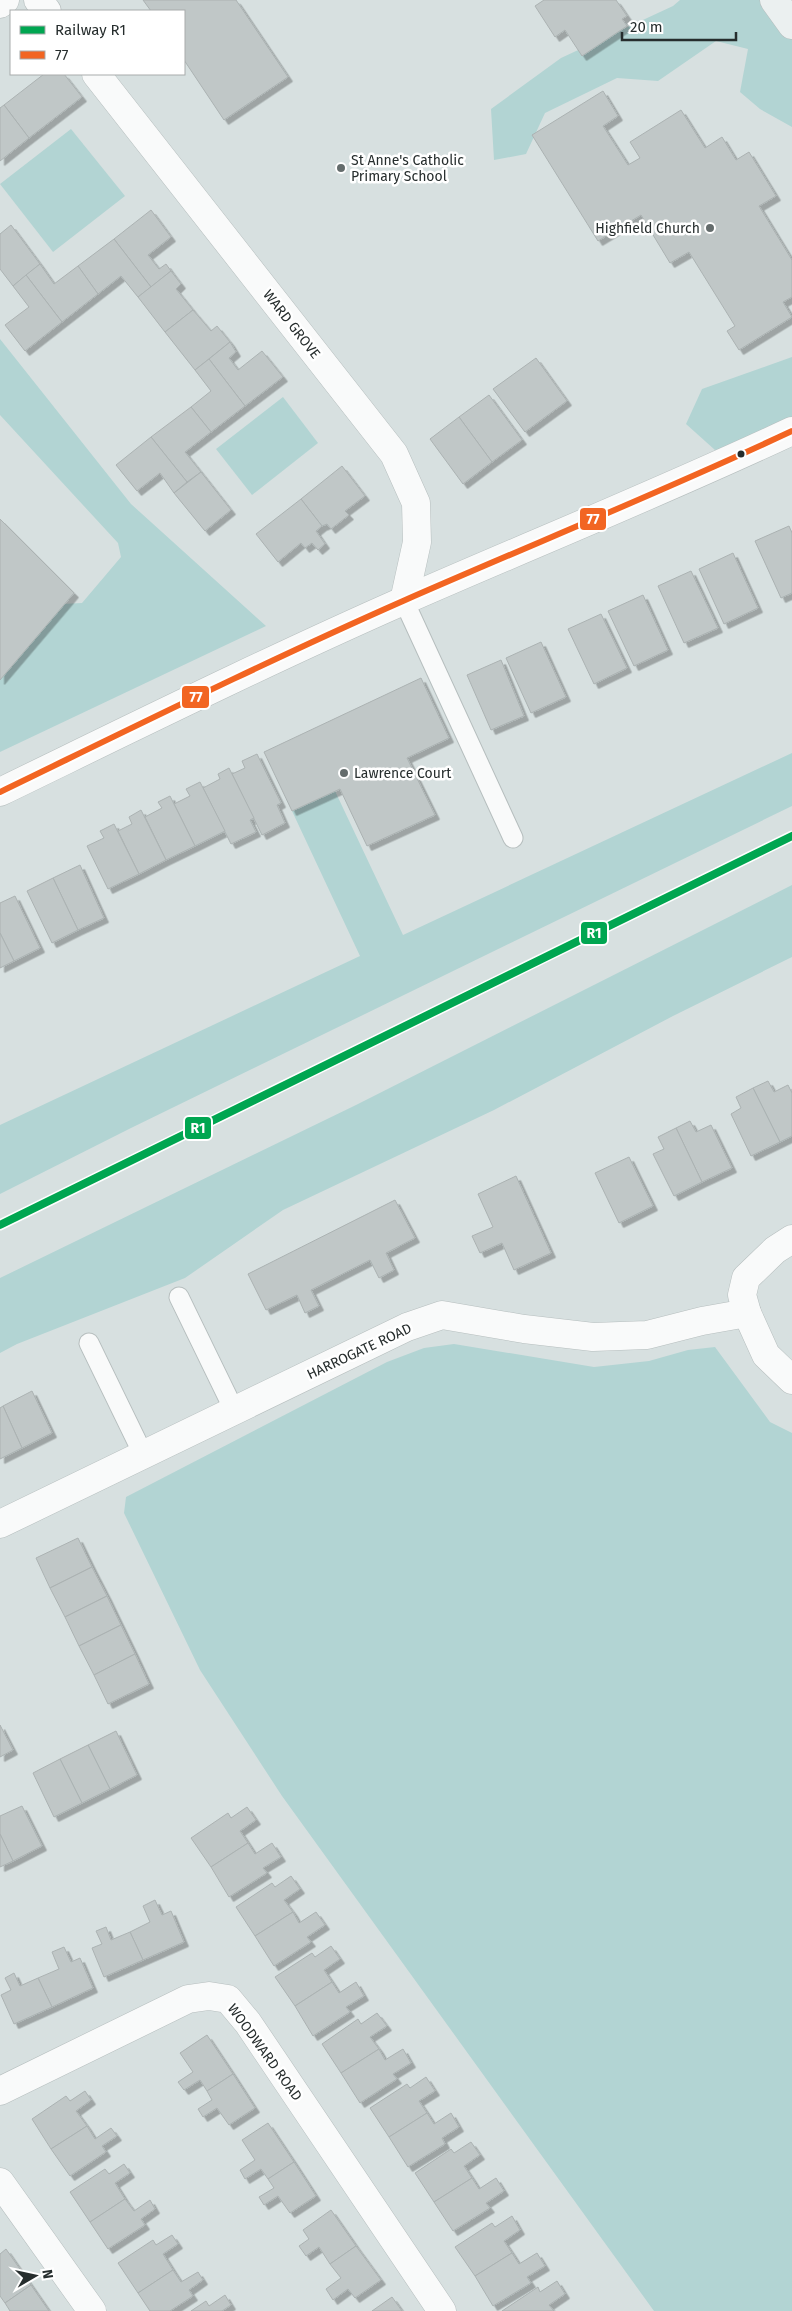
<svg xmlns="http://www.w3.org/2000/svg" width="792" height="2311" font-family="'Fira Sans',sans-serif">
<defs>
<filter id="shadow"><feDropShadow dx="4.5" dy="4.5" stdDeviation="0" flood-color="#0004"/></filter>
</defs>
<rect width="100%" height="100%" fill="#d7e0e0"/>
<g fill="#b2d4d3">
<polygon points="680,0 792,0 792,127 760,109 740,92 748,49 716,41 658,81 617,78 545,113 526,154 494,160 491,109 561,58 673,6"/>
<polygon points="71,129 125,196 53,252 0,184"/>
<polygon points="0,339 131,504 266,626 0,752 0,653 62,604 82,603 121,557 118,543 0,415"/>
<polygon points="792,357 792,429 774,437 715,450 686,424 702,389"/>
<polygon points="283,397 318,443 252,495 216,449"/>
<polygon points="792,753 792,806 131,1128 0,1194 0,1125 360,956 292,811 335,791 403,935"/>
<polygon points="792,885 792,957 673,1016 494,1110 283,1210 185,1278 17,1344 0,1353 0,1278 356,1105"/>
<polygon points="454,1344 594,1367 649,1361 688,1350 715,1347 770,1422 792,1433 792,2311 654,2311 282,1796 200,1670 124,1513 126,1497 387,1362 424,1348"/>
</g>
<g fill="#c0c7c7" stroke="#abb2b2" filter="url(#shadow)">
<polygon points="143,0 236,0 288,77 224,120 184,60 184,11 151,11"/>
<polygon points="544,0 616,0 627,16 622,19 627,26 582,56 565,30 555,37 535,6"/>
<polygon points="44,74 64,74 82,97 29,138 4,105"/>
<polygon points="603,91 618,116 603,126 628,165 640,158 630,142 681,110 705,148 722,137 736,160 749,152 776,196 759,206 792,260 792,297 783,302 792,317 739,350 727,331 735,326 689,252 670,263 641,215 598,241 532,135"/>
<polygon points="4,105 29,138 0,161 0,108"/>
<polygon points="151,210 171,237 148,255 159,269 166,264 171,271 151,287 114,239"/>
<polygon points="11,225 40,264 13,286 0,269 0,234"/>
<polygon points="114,239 151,287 138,297 121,276 98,294 78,266"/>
<polygon points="40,264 54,284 78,266 98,294 62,322 26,275"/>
<polygon points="171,271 181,284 176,289 193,310 165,332 138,297"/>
<polygon points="26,275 62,322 25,351 5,325 29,307 13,286"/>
<polygon points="193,310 211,331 217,326 230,342 195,370 165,332"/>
<polygon points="230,342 236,352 229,358 238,370 262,351 283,377 245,406 209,359"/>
<polygon points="536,358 567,401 525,432 493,389"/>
<polygon points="209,359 245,406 211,432 191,407 211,391 195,370"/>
<polygon points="489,395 522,440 492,462 459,417"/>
<polygon points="191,407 211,432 185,452 201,472 187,482 151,437"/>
<polygon points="459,417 492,462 463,484 430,439"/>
<polygon points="151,437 187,482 174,493 160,473 137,491 116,465"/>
<polygon points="342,466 365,496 345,511 349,515 331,529 327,524 322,526 301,499"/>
<polygon points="201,472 231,510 205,531 174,493"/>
<polygon points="301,499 322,526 316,531 325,544 318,550 312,543 305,548 301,543 278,562 256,534"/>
<polygon points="0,519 74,593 0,680"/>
<polygon points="789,526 792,533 792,593 781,598 755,541"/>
<polygon points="733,553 758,608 724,624 699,569"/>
<polygon points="691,571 718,628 684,643 658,586"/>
<polygon points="643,595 668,650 634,666 608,611"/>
<polygon points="601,614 627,668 594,684 568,629"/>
<polygon points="541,642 566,697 531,713 506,658"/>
<polygon points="501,660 524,716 491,730 467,675"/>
<polygon points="421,678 449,738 407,758 435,815 367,846 340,789 292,811 264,752"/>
<polygon points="257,754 281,803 277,805 285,823 262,835 232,774 245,768 242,761"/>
<polygon points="229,768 254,818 250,820 256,832 231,844 203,788 220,779 218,774"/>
<polygon points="200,782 225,831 195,846 174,804 190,796 186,789"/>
<polygon points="170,796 195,846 166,860 145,817 162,808 158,802"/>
<polygon points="141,810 166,860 139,874 118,831 132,824 129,817"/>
<polygon points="114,824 139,874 108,889 87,846 104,838 100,831"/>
<polygon points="80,865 104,918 78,930 53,878"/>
<polygon points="53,878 78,930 52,943 27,891"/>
<polygon points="15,896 40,948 14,961 0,933 0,903"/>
<polygon points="0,933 14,961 0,968"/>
<polygon points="768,1081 774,1092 788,1085 792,1093 792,1136 780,1142 753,1088"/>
<polygon points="753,1088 780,1142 751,1156 731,1114 741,1108 736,1097"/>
<polygon points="690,1121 696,1132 711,1125 732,1168 702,1182 676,1128"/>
<polygon points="676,1128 702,1182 674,1196 653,1154 664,1149 658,1137"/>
<polygon points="629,1157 653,1206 619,1223 595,1173"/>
<polygon points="516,1176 551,1253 514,1270 502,1243 480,1253 472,1236 493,1227 478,1194"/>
<polygon points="395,1200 415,1238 386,1253 394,1270 379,1278 370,1260 311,1290 319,1306 305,1313 297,1295 266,1310 248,1274"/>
<polygon points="32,1391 52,1433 22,1448 3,1406"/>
<polygon points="3,1406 22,1448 0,1459 0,1408"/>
<polygon points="78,1538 92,1567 50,1588 36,1558"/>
<polygon points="92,1567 107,1596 65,1617 50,1588"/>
<polygon points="107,1596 121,1625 79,1646 65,1617"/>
<polygon points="121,1625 135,1654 94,1675 79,1646"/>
<polygon points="135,1654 149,1684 108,1704 94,1675"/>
<polygon points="0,1725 13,1750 0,1757"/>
<polygon points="116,1731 137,1775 110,1789 88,1745"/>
<polygon points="88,1745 110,1789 82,1803 60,1759"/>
<polygon points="60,1759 82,1803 54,1817 33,1773"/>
<polygon points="22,1806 42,1846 13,1861 0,1834 0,1816"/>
<polygon points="247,1807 256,1820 240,1831 248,1843 211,1867 191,1838 228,1813 231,1818"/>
<polygon points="0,1834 13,1861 0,1867"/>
<polygon points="248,1843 255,1854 272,1843 281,1857 263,1868 267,1873 229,1897 211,1867"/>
<polygon points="291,1876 300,1889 284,1900 293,1912 255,1936 236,1907 272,1883 275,1887"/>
<polygon points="155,1900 162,1915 171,1911 184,1942 143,1960 130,1932 150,1922 143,1906"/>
<polygon points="293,1912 299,1923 316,1912 325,1925 307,1937 311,1942 274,1966 255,1936"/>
<polygon points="106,1927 111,1940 130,1932 143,1960 104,1977 92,1948 102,1944 96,1931"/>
<polygon points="331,1946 340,1959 324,1970 332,1982 295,2006 275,1977 312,1953 315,1957"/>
<polygon points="64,1947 71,1962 80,1958 93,1988 52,2007 38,1978 59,1969 52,1952"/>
<polygon points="14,1973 20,1986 38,1978 52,2007 14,2024 1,1995 11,1990 5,1978"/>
<polygon points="332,1982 339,1993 356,1982 364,1996 346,2007 350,2012 313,2036 295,2006"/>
<polygon points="377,2013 387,2026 370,2037 379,2049 341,2073 322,2044 358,2019 361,2024"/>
<polygon points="207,2035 233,2074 207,2091 200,2080 184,2090 178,2082 193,2072 180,2053"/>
<polygon points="379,2049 385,2060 403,2049 411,2063 393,2074 397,2079 360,2103 341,2073"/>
<polygon points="233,2074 255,2108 229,2125 217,2108 203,2117 198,2109 212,2100 207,2091"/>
<polygon points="426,2077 435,2091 419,2101 427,2113 389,2137 370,2108 407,2084 410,2088"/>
<polygon points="85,2091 91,2100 76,2111 87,2126 51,2149 32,2119 66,2096 70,2101"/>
<polygon points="427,2113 434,2124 451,2113 459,2127 442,2138 445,2144 408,2167 389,2137"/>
<polygon points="268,2123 294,2162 268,2179 261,2169 245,2179 240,2170 255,2160 242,2140"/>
<polygon points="87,2126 95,2139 111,2128 117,2136 102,2146 106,2152 70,2176 51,2149"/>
<polygon points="471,2142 480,2155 464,2166 472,2178 434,2202 415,2173 451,2149 454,2153"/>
<polygon points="294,2162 316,2196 290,2213 278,2196 264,2205 259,2197 274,2188 268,2179"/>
<polygon points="124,2164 130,2173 115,2183 125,2199 90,2222 70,2192 105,2169 109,2174"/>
<polygon points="472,2178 479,2189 496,2178 504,2191 486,2203 490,2208 453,2231 434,2202"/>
<polygon points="125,2199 134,2211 150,2200 155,2209 141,2219 145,2225 108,2249 90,2222"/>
<polygon points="331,2210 356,2246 330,2264 319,2247 306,2256 299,2246 309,2239 303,2230"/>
<polygon points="512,2216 520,2230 504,2241 512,2253 475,2276 455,2247 492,2223 495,2227"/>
<polygon points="172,2235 178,2244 163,2254 173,2270 138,2293 118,2263 153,2240 156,2245"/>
<polygon points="356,2246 381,2280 355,2298 348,2289 333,2300 326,2289 341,2278 330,2264"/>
<polygon points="6,2249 31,2285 5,2303 0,2296 0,2254"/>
<polygon points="512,2253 519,2264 537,2253 545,2266 527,2277 531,2283 493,2306 475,2276"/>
<polygon points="173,2270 181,2282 198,2272 203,2280 189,2290 193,2296 170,2311 150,2311 138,2293"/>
<polygon points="557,2281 565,2294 549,2305 554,2311 502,2311 538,2287 540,2292"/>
<polygon points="31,2285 49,2311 10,2311 5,2303"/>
<polygon points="225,2295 231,2305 222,2311 191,2311 206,2301 209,2306"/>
<polygon points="392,2297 402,2311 372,2311"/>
</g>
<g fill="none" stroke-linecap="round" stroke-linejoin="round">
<defs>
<g id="lane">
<polyline points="404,601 513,838"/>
<polyline points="179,1297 234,1410"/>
<polyline points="89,1343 143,1454"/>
</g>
<g id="street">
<polyline points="38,0 47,11"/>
<polyline points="0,4 5,0"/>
<polyline points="96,74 394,454 416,503 417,542 404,601"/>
<path d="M0 792C134 727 267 661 403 601 533 544 664 491 792 431"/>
<polyline points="792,1239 775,1250 746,1278 742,1295 747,1313 766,1355 792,1380"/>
<polyline points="0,1524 407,1327 442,1315 524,1329 593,1337 647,1335 702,1321 747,1313"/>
<polyline points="0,2091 188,1999 209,1996 228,1999 248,2023 442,2311"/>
<polyline points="0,2182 92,2311"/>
</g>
<polyline id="secondary" points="774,0 792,25"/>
</defs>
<use href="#lane" stroke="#b6bebe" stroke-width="21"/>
<use href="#street" stroke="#b6bebe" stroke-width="29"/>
<use href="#secondary" stroke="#b6bebe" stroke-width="29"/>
<use href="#lane" stroke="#f9fafa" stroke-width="19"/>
<use href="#street" stroke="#f9fafa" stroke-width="28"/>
<use href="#secondary" stroke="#ebf0f0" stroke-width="28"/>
<defs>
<path id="bus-1" d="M0 792C134 727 267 661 403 601 533 544 664 491 792 431"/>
</defs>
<use href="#bus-1" stroke="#fff" stroke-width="10"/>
<use href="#bus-1" stroke="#f26522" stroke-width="6"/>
<defs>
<polyline id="rail-1" points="0,1225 792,836"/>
</defs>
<use href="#rail-1" stroke="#fff" stroke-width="11"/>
<use href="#rail-1" stroke="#00a651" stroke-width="8"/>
</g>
<g fill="#646c6c" stroke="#fff" stroke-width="2">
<circle cx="341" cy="168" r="5"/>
<circle cx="710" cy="228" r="5"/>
<circle cx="344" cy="773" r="5"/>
</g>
<circle fill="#262d2d" stroke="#fff" stroke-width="2" cx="741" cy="454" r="4.5"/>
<g text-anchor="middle" stroke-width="5" stroke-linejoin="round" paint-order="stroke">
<g font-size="14" fill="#262d2d" stroke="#fff" text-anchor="start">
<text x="351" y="165">St Anne's Catholic<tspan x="351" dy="16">Primary School</tspan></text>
<text x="700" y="233" text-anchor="end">Highfield Church</text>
<text x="354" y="778">Lawrence Court</text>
</g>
<g font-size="14" fill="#262d2d" stroke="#fff">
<text transform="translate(292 324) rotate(52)" y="5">WARD GROVE</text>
<text transform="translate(359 1351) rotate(-25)" y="5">HARROGATE ROAD</text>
<text transform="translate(265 2052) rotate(54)" y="5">WOODWARD ROAD</text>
</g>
</g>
<g stroke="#fff" stroke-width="2">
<rect x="579" y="507" width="28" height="24" rx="5" fill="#f26522"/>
<rect x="181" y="685" width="29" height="24" rx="5" fill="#f26522"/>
<rect x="580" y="921" width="28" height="24" rx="5" fill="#00a651"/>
<rect x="184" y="1116" width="28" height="24" rx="5" fill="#00a651"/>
</g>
<g font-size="14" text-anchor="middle" font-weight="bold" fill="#fff">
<text x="593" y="524">77</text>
<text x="196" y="702">77</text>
<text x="594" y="938">R1</text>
<text x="198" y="1133">R1</text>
</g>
<rect x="10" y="10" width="175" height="65" fill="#ffffff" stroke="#a8abab"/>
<rect x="20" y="26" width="25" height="8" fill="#00a651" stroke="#a8abab"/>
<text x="55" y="35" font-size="15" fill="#262d2d">Railway R1</text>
<rect x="20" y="51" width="25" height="8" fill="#f26522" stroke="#a8abab"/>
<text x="55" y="60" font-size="15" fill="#262d2d">77</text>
<g transform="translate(35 2276) rotate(81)" stroke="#ffffff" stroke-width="4" paint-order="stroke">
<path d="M0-4L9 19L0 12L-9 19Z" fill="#262d2d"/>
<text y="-8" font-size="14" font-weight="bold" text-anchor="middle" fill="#262d2d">N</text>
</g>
<path d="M622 32v8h114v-8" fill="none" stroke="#262d2d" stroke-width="2.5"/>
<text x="630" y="32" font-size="15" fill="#262d2d" stroke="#ffffff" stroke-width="4" paint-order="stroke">20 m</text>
</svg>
